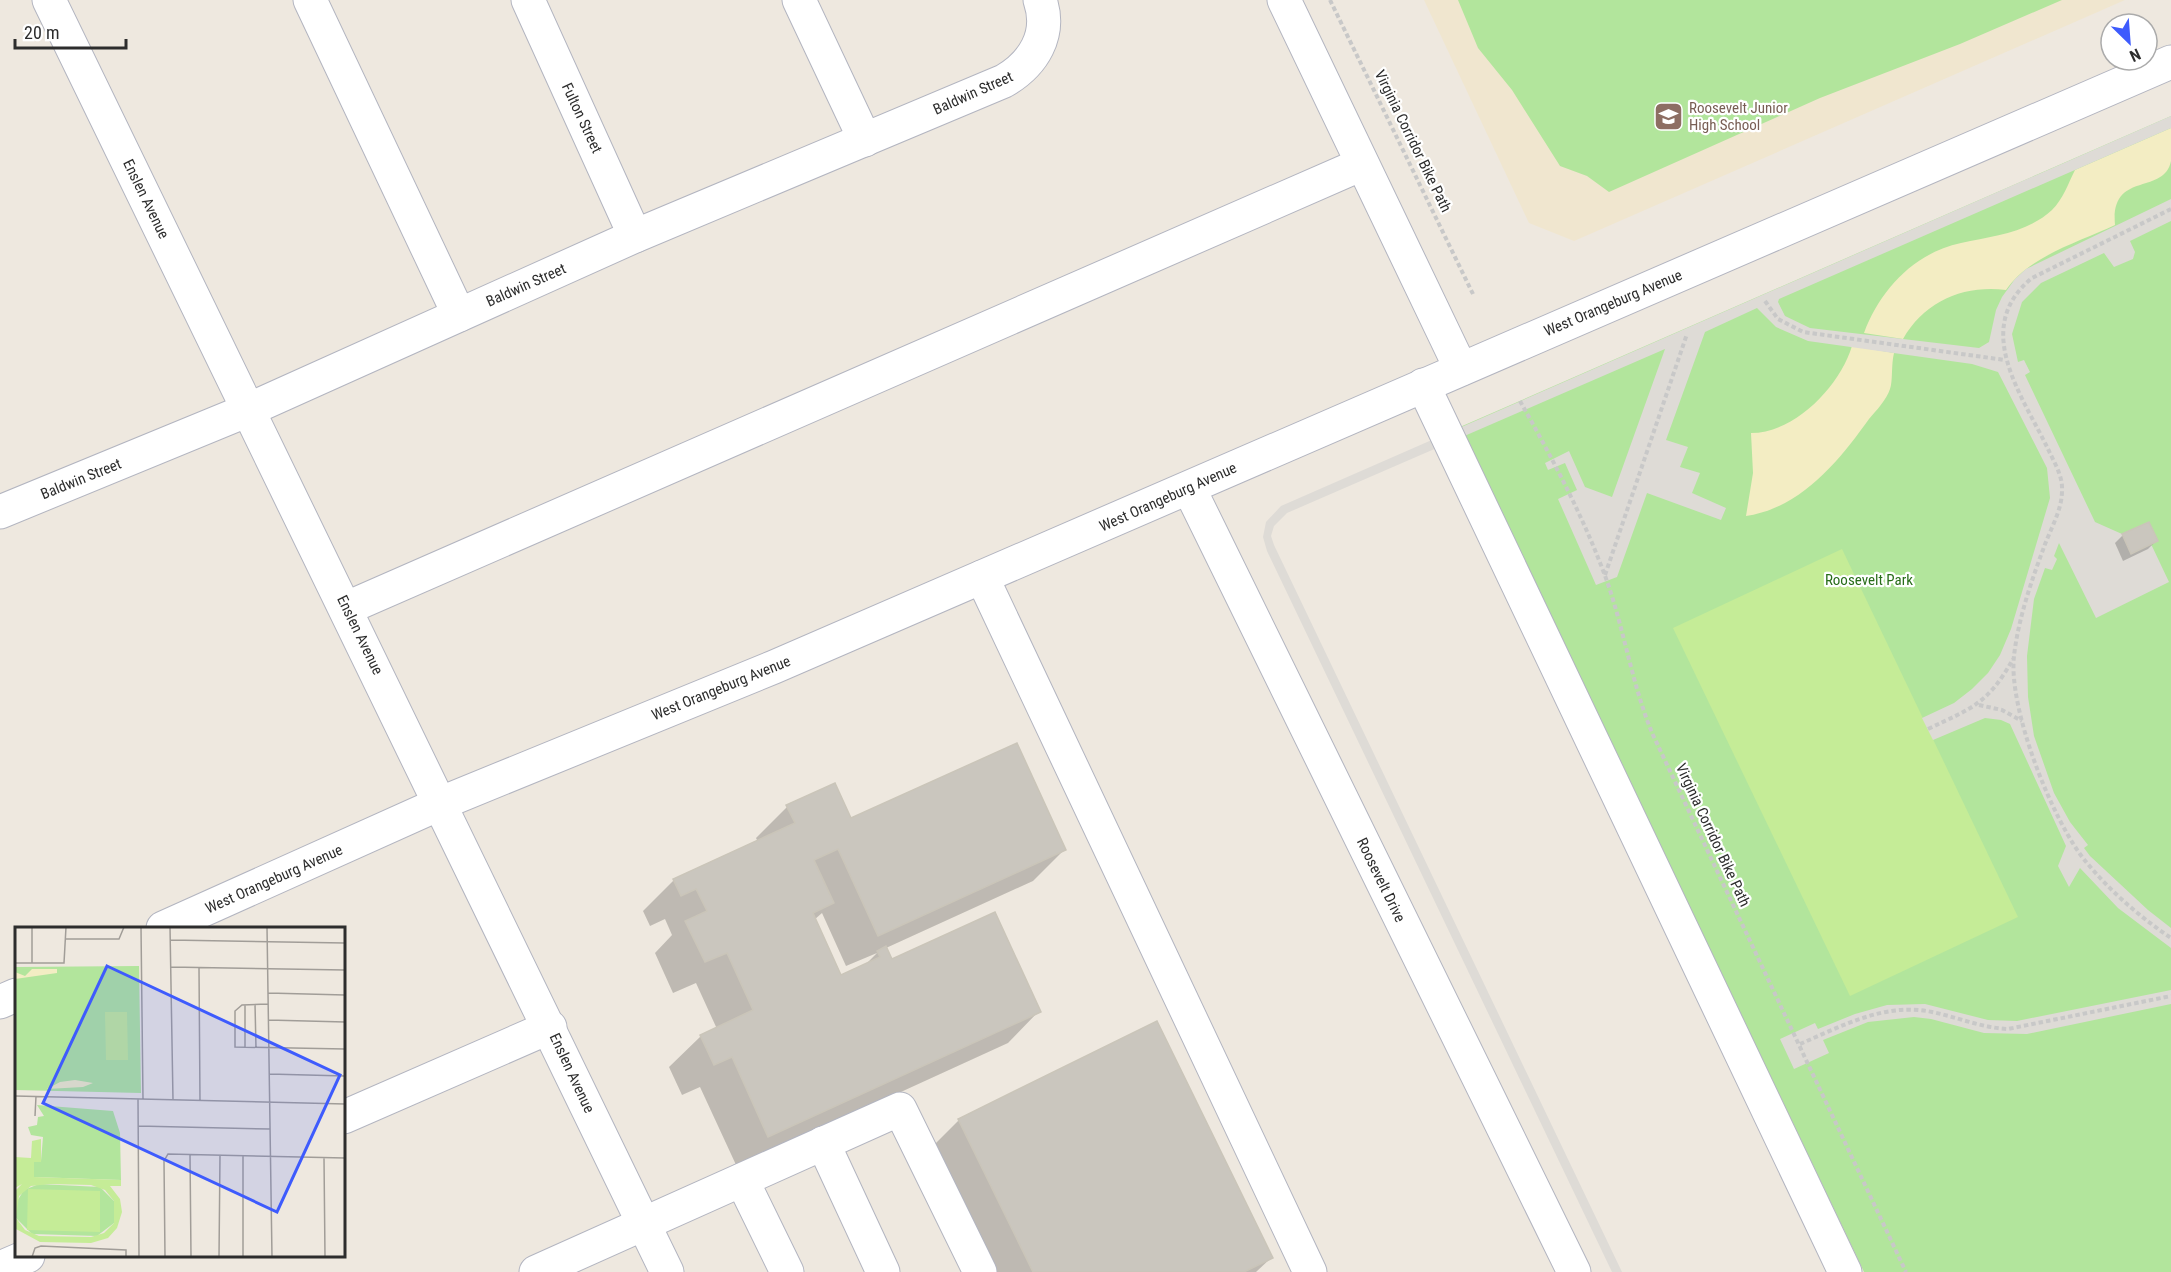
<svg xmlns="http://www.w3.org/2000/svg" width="2171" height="1272" font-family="'Roboto Condensed',sans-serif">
<rect width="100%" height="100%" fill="#eee8df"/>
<polygon fill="#f0e6cf" points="1424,0 2125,0 1574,241 1529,223"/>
<g fill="#b2e59c">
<polygon points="1458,0 2062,0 1960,44 1820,98 1609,192 1587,176 1560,166 1512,90 1478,48"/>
<polygon points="2171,116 2171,1272 1864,1272 1460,427"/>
</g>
<g fill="#f3edc3">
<path d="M2171 128C2171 138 2171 151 2171 161 2164 196 2110 170 2115 225 2079 242 2029 256 2006 290 1963 285 1925 301 1903 339L1864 333C1880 290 1914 253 1961 243 1993 236 2027 233 2052 210 2063 199 2068 184 2075 170Z"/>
<path d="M1852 346 1894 353C1891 365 1893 381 1890 389 1887 399 1876 411 1869 419 1839 461 1801 508 1746 516L1753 473 1751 433C1795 433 1840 386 1852 346Z"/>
</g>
<polygon fill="#c5ec97" points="1842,549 2018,917 1850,996 1673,628"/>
<g fill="#dedbd6">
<polygon points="2171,116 2171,128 1779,299 1778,302 1785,316 1810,328 1979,348 1989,342 1996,310 2002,297 2015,279 2026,269 2171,199 2171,221 2130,241 2135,252 2133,259 2114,267 2104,253 2041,283 2022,302 2012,334 2018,362 2024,360 2030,372 2025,375 2095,522 2122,534 2131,554 2151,544 2169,582 2096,618 2059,543 2054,556 2057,559 2052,570 2045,568 2034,599 2027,656 2028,697 2034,736 2054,793 2070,822 2088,845 2084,848 2090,856 2148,910 2171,928 2171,948 2118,908 2080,868 2069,887 2058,866 2066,846 2010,724 2001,720 1985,718 1933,740 1922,718 1954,703 1972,689 1988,673 2000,655 2011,629 2050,498 2047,468 1998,372 1972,364 1808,341 1776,327 1757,308 1705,332 1666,440 1688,447 1680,467 1700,473 1692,493 1726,508 1721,520 1647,493 1617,577 1596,585 1558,499 1577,490 1565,463 1548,470 1545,463 1569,451 1585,487 1612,497 1665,349 1287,513 1274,526 1271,536 1274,545 1622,1272 1612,1272 1267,551 1263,537 1266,522 1281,506"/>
<polygon points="2171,990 2171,1004 2027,1034 1984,1033 1931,1019 1914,1017 1868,1022 1823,1040 1829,1053 1794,1069 1780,1039 1815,1023 1818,1029 1855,1014 1887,1005 1925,1004 1988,1020 2017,1021"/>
</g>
<g fill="#0003" fill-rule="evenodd">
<polygon points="2148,524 2156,541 2148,549 2123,561 2115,543 2123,535"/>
<path d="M787 807 851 820 1064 850 1033 881 886 948 892 961 1039 1011 1008 1043 737 1167 700 1087 682 1095 669 1067 701 1036 717 1029 696 983 673 993 655 953 672 935 665 919 650 926 643 911 674 880 758 842 756 838ZM822 913 846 966 877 953 864 966 840 977 814 920Z"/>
<polygon points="1156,1023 1271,1258 1256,1272 986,1272 927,1152 959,1120"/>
</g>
<g fill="#cac6be" stroke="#cac5b9" stroke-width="1.5">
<polygon points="2149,522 2158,541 2131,554 2122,534"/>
<polygon points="1017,743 1066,850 878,936 838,849 814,860 834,903 813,913 841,975 880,957 877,951 886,946 892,959 995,912 1041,1012 768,1137 732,1057 714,1065 700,1035 753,1010 727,953 705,962 685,921 707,911 696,889 681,896 673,879 795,823 786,805 835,783 851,818"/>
<polygon points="1157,1021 1273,1258 1244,1272 1033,1272 958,1119"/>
</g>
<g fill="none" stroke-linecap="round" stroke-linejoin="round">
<defs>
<g id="minor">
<polyline points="49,0 667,1272"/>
<polyline points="310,0 459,315"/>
<polyline points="528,0 635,236"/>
<polyline points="799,0 865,140"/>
<polyline points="1284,0 1461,369"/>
<polyline points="1423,385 1845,1272"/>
<polyline points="1189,488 1574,1272"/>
<path d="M0 512 248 410 635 236 1004 81C1033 64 1052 35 1040 0"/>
<polyline points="982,577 1310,1272"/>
<polyline points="347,608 1362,164"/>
<polyline points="163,928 439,804 774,667 2171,62"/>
<polyline points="0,1002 16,995"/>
<polyline points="344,1117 550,1027"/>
<polyline points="823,1143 883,1272"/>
<polyline points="742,1180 787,1272"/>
<polyline points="0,1268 28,1256"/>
<polyline points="536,1272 900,1109 980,1272"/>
</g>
</defs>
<use href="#minor" stroke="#b3b5c0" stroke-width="35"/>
<g stroke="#c8c8c8" stroke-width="4" stroke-dasharray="4.5 3" stroke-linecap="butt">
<polyline points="1330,0 1473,294"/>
<path d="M2171 209 2032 278C1971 328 2022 395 2048 449 2054 462 2063 476 2062 491 2062 510 2050 530 2044 547 2031 582 2018 620 2014 656 2008 709 2053 823 2087 863 2111 892 2140 917 2171 938"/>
<polyline points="1765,301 1778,319 1803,332 2005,360"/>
<path d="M1520 401C1551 456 1582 514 1604 573 1624 626 1631 683 1653 735L1906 1272"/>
<polyline points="1605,575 1687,334"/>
<polyline points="1979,705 2002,710 2022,721"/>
<path d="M1928 729C1972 708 1988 704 2013 659"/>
<path d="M1800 1044C1842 1026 1885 1002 1932 1012 1957 1017 1982 1028 2008 1029L2171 996"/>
</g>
<use href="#minor" stroke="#fff" stroke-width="33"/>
</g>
<defs>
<symbol id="school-square" viewBox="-11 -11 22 22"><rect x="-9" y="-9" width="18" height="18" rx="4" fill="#8d6e63" stroke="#fff"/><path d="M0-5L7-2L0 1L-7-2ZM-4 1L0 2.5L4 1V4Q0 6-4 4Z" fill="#fff"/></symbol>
</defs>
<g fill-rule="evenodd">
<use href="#school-square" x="1652" y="100" width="33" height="33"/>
</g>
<g text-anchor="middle" stroke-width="4.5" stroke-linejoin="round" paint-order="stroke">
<g font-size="15" fill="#2d2d2d" stroke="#fff">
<text transform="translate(973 93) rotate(-24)" y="5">Baldwin Street</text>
<text transform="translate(582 118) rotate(65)" y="5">Fulton Street</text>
<text transform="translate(1413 141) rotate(64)" y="5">Virginia Corridor Bike Path</text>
<text transform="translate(146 199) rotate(64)" y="5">Enslen Avenue</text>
<text transform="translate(526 285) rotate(-24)" y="5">Baldwin Street</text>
<text transform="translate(1613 303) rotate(-23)" y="5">West Orangeburg Avenue</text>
<text transform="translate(81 479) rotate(-22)" y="5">Baldwin Street</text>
<text transform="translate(1168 497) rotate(-24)" y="5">West Orangeburg Avenue</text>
<text transform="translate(360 635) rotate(64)" y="5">Enslen Avenue</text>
<text transform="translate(721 688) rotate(-22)" y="5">West Orangeburg Avenue</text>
<text transform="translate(1713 835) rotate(65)" y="5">Virginia Corridor Bike Path</text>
<text transform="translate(274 879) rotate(-24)" y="5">West Orangeburg Avenue</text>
<text transform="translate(1381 880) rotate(64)" y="5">Roosevelt Drive</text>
<text transform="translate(572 1073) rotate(65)" y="5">Enslen Avenue</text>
</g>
<g font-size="15" fill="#785e54" stroke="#fff" text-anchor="start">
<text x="1689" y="113">Roosevelt Junior<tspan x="1689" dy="17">High School</tspan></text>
</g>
<g font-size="15" fill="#286d1a" stroke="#fff">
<text x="1869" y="585">Roosevelt Park</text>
</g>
</g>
<g transform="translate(15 927)">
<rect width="330" height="330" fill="#eee8df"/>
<path d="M124 39 126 166 0 163V40ZM22 178 98 184 105 206 106 253 19 250V234H26L28 210 16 208 13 200 22 198 23 190 29 189ZM24 257 85 260 99 274V296L82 309 17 307 1 291V276L9 263Z" fill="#b2e59c"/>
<path d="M17 42H42V46L0 52V45L10 49ZM60 153 78 156 68 160 32 162 45 155Z" fill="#f3edc3"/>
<path d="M90 85H112L113 133H91ZM26 212V235H19V250L106 253V259H95L105 272 107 285 102 301 93 311 76 316 25 315 1 302 0 264 7 257 0 261V230L16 231 17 214ZM35 257 76 258 90 263 99 274V296L89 306 76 310 24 309 10 303 1 291 4 269 16 259ZM13 262 85 264V305L12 303Z" fill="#c5ec97" fill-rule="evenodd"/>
<path fill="none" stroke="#a19d98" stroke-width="1.5" d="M17 0V36M126 0 128 172M155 0 158 173M252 0 257 330M51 12H104L109 0M155 13 330 16M0 36H49L51 0M155 40 330 43M184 41 185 174M253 66 330 68M240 77 241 121M253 77 227 78 220 84V120L330 122M230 78V121M253 93 330 95M254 147 330 149M0 169 330 177M123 172 124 330M20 189 21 169M123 199 255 202M175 227 176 330M228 228V330M309 231 310 330M17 330 20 321 26 319 111 323V330M150 330 149 234 153 227 330 231M204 330 205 228"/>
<path fill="#3e5bfd" fill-opacity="0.15" stroke="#3e5bfd" stroke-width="3" d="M92 39 325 148 262 285 28 176Z"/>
<rect width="330" height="330" fill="none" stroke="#2d2d2d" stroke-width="3"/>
</g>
<g transform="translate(2129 42) rotate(155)"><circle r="28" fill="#ffffff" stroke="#ababab" stroke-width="1.5"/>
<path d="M0-4.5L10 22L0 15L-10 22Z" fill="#3e5bfd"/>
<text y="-9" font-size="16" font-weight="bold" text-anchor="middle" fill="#2d2d2d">N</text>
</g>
<path d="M15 39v9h111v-9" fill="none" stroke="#2d2d2d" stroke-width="3"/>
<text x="24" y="39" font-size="18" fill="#2d2d2d" stroke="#ffffff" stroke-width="4.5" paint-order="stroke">20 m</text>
</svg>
